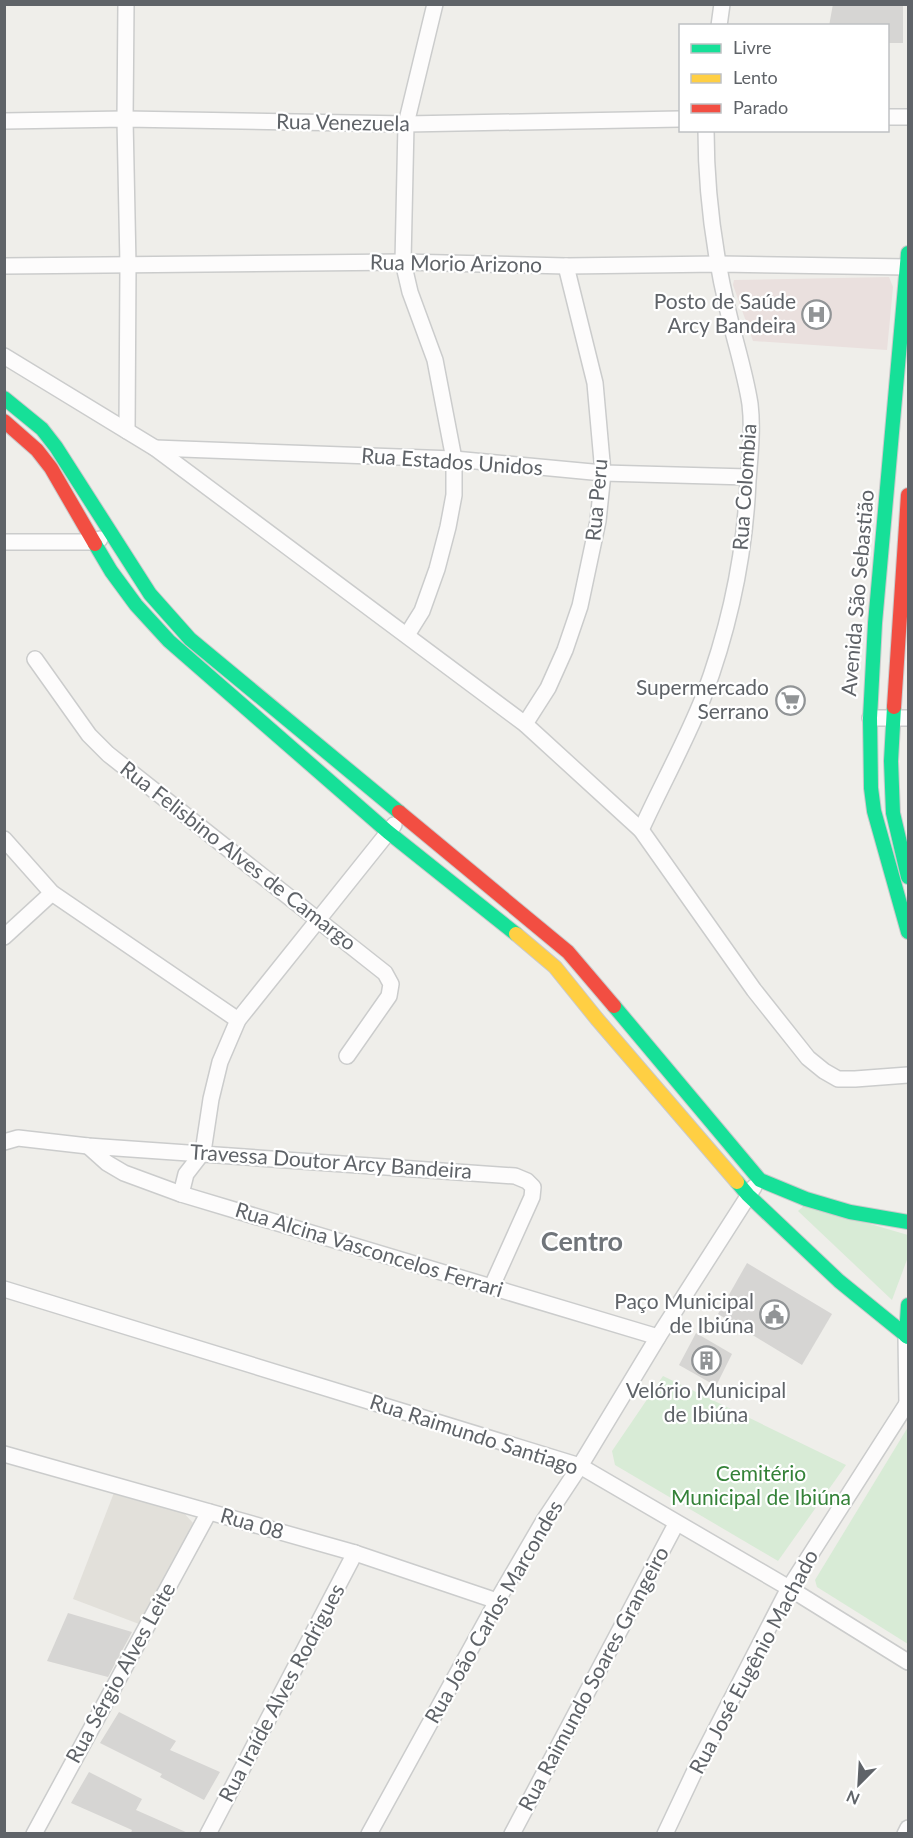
<svg xmlns="http://www.w3.org/2000/svg" width="913" height="1838" font-family="Lato,sans-serif">
<rect width="100%" height="100%" fill="#efeeea"/>
<polygon fill="#e2e0da" points="115,1490 182,1511 193,1523 184,1545 139,1624 73,1599"/>
<polygon fill="#eae0de" points="889,277 893,287 887,350 753,341 733,285 734,280"/>
<g fill="#d8ebd6">
<polygon points="805,1205 908,1235 908,1257 892,1300 798,1211"/>
<polygon points="663,1376 846,1465 778,1561 615,1465 612,1451"/>
<polygon points="908,1427 908,1644 817,1587 815,1580"/>
</g>
<g fill="#d6d5d3">
<polygon points="833,4 903,4 903,43 888,43 888,26 829,26"/>
<polygon points="747,1263 832,1314 802,1365 718,1314"/>
<polygon points="696,1333 732,1354 716,1386 679,1365"/>
<polygon points="68,1613 132,1632 108,1677 47,1661"/>
<polygon points="119,1712 176,1741 170,1750 220,1772 204,1800 160,1777 162,1774 100,1743"/>
<polygon points="89,1772 142,1799 136,1810 188,1833 131,1833 132,1830 71,1803"/>
</g>
<g fill="none" stroke-linecap="round" stroke-linejoin="round">
<defs>
<g id="street">
<polyline points="126,4 125,119 128,265 127,431"/>
<polyline points="719,26 722,4"/>
<polyline points="888,117 908,117"/>
<polyline points="4,121 125,119 406,124 680,119"/>
<polyline points="4,266 403,262 566,266 719,264 908,267"/>
<polyline points="4,356 155,448 525,724 641,830 754,990 808,1058 824,1071 838,1079 855,1079 908,1075"/>
<polyline points="155,448 454,459 603,473 748,477"/>
<polyline points="4,542 94,542 100,539"/>
<polyline points="407,635 422,611 437,569 448,527 454,495 454,459 435,360 410,292 403,262 406,124 435,4"/>
<polyline points="35,659 89,735 108,754 385,973 391,984 389,996 347,1056"/>
<polyline points="870,718 908,718"/>
<polyline points="525,724 548,688 565,650 580,606 598,521 603,473 595,383 566,266"/>
<path d="M641 830C661 786 685 743 703 698 729 629 745 554 748 481 750 455 753 429 750 404 745 372 735 342 728 311 714 252 706 191 706 130"/>
<polyline points="4,839 52,893 238,1020"/>
<polyline points="4,937 52,893"/>
<polyline points="4,1142 18,1138 88,1146 515,1176 527,1181 533,1187 532,1197 492,1286"/>
<polyline points="88,1146 107,1163 124,1173 181,1194 658,1337"/>
<polyline points="181,1194 186,1174 203,1152 211,1099 220,1062 238,1020 394,825"/>
<polyline points="4,1289 580,1466 789,1588 908,1662"/>
<polyline points="906,1336 907,1404"/>
<polyline points="4,1454 355,1553 497,1601"/>
<polyline points="34,1834 209,1512"/>
<polyline points="208,1834 355,1553"/>
<polyline points="369,1834 497,1601 543,1522 580,1466 658,1337 754,1187"/>
<polyline points="512,1834 676,1524"/>
<polyline points="665,1834 698,1764 789,1588 908,1402"/>
<polyline points="905,1834 908,1828"/>
</g>
<g id="fast">
<polyline points="908,253 875,623 870,718 871,788 874,811 908,932"/>
<polyline points="4,398 42,429 56,447 150,594 190,639 399,812"/>
<polyline points="95,544 111,571 136,605 169,641 388,832 516,934"/>
<polyline points="894,707 891,761 893,813 908,877"/>
<polyline points="614,1006 760,1180 806,1199 850,1212 908,1222"/>
<polyline points="737,1182 748,1195 839,1281 908,1337"/>
<polyline points="906,1336 908,1305"/>
</g>
<polyline id="slow" points="516,934 555,967 597,1019 737,1182"/>
<g id="jam">
<polyline points="4,421 37,450 51,468 95,544"/>
<polyline points="894,707 908,495"/>
<polyline points="399,812 568,952 614,1006"/>
</g>
</defs>
<use href="#street" stroke="#cbcccc" stroke-width="18"/>
<use href="#fast" stroke="#cacacb" stroke-width="16"/>
<use href="#slow" stroke="#cacacb" stroke-width="16"/>
<use href="#jam" stroke="#cacacb" stroke-width="16"/>
<use href="#street" stroke="#fdfcfc" stroke-width="15"/>
<use href="#fast" stroke="#16e098" stroke-width="14"/>
<use href="#slow" stroke="#ffcf43" stroke-width="14"/>
<use href="#jam" stroke="#f24e42" stroke-width="14"/>
</g>
<defs>
<symbol id="hospital-ring" viewBox="-11 -11 22 22"><circle r="9.5" fill="#fff" stroke="#919496" stroke-width="1.5"/><path d="M-5-5h3v3.5h4V-5h3V5h-3V1.5h-4V5h-3Z" fill="#919496"/></symbol>
<symbol id="supermarket-ring" viewBox="-11 -11 22 22"><circle r="9.5" fill="#fff" stroke="#919496" stroke-width="1.5"/><path d="M-6-5.5h2.5l.6 2H6L4.5 2H-2.5L-4.4-4H-6ZM-1.5 3.2a1.3 1.3 0 1 0 .1 0ZM3 3.2a1.3 1.3 0 1 0 .1 0Z" fill="#919496"/></symbol>
<symbol id="civic-ring" viewBox="-11 -11 22 22"><circle r="9.5" fill="#fff" stroke="#919496" stroke-width="1.5"/><path d="M-.6-6.5H3V-4.5H.6V-3L4-1V1h2V6H-6V1h2V-1L-.6-3ZM-1.2 2.5V6h2.4V2.5Z" fill="#919496"/></symbol>
<symbol id="building-ring" viewBox="-11 -11 22 22"><circle r="9.5" fill="#fff" stroke="#919496" stroke-width="1.5"/><path d="M-4-6H4V6H1V3H-1V6H-4ZM-2.5-4.3h1.7v1.8h-1.7ZM.8-4.3h1.7v1.8H.8ZM-2.5-1h1.7V.8h-1.7ZM.8-1h1.7V.8H.8Z" fill="#919496"/></symbol>
</defs>
<g fill-rule="evenodd">
<use href="#hospital-ring" x="800" y="298" width="33" height="33"/>
<use href="#supermarket-ring" x="774" y="684" width="33" height="33"/>
<use href="#civic-ring" x="758" y="1298" width="33" height="33"/>
<use href="#building-ring" x="690" y="1344" width="33" height="33"/>
</g>
<g text-anchor="middle" stroke-width="4.5" stroke-linejoin="round" paint-order="stroke">
<g font-size="21" fill="#5f6368" stroke="#fff">
<text transform="translate(343 123) rotate(1)" y="7">Rua Venezuela</text>
<text transform="translate(456 264) rotate(1)" y="7">Rua Morio Arizono</text>
<text transform="translate(452 462) rotate(4)" y="7">Rua Estados Unidos</text>
<text transform="translate(745 487) rotate(-86)" y="7">Rua Colombia</text>
<text transform="translate(597 500) rotate(-85)" y="7">Rua Peru</text>
<text transform="translate(858 593) rotate(-85)" y="7">Avenida São Sebastião</text>
<text transform="translate(238 856) rotate(38)" y="7">Rua Felisbino Alves de Camargo</text>
<text transform="translate(331 1162) rotate(4)" y="7">Travessa Doutor Arcy Bandeira</text>
<text transform="translate(369 1250) rotate(17)" y="7">Rua Alcina Vasconcelos Ferrari</text>
<text transform="translate(474 1435) rotate(18)" y="7">Rua Raimundo Santiago</text>
<text transform="translate(252 1524) rotate(16)" y="7">Rua 08</text>
<text transform="translate(494 1612) rotate(-60)" y="7">Rua João Carlos Marcondes</text>
<text transform="translate(754 1662) rotate(-62)" y="7">Rua José Eugênio Machado</text>
<text transform="translate(121 1673) rotate(-61)" y="7">Rua Sérgio Alves Leite</text>
<text transform="translate(594 1679) rotate(-62)" y="7">Rua Raimundo Soares Grangeiro</text>
<text transform="translate(282 1693) rotate(-62)" y="7">Rua Iraíde Alves Rodrigues</text>
</g>
<g font-size="21" fill="#5f6368" stroke="#fff" text-anchor="end">
<text x="796" y="309">Posto de Saúde<tspan x="796" dy="24">Arcy Bandeira</tspan></text>
<text x="769" y="695">Supermercado<tspan x="769" dy="24">Serrano</tspan></text>
<text x="754" y="1309">Paço Municipal<tspan x="754" dy="24">de Ibiúna</tspan></text>
<text x="706" y="1398" text-anchor="middle">Velório Municipal<tspan x="706" dy="24">de Ibiúna</tspan></text>
</g>
<g font-size="21" fill="#348238" stroke="#fff">
<text x="761" y="1481">Cemitério<tspan x="761" dy="24">Municipal de Ibiúna</tspan></text>
</g>
<g font-size="27" font-weight="bold" fill="#70757a" stroke="#fff">
<text x="582" y="1251">Centro</text>
</g>
</g>
<rect width="913" height="1838" fill="none" stroke="#5f6368" stroke-width="12"/>
<rect x="679" y="24" width="210" height="108" fill="#ffffff" stroke="#bfc1c3" stroke-width="1.5"/>
<rect x="691" y="44" width="30" height="9" fill="#16e098" stroke="#bfc1c3" stroke-width="1.5"/>
<text x="733" y="54" font-size="18" fill="#5f6368">Livre</text>
<rect x="691" y="74" width="30" height="9" fill="#ffcf43" stroke="#bfc1c3" stroke-width="1.5"/>
<text x="733" y="84" font-size="18" fill="#5f6368">Lento</text>
<rect x="691" y="104" width="30" height="9" fill="#f24e42" stroke="#bfc1c3" stroke-width="1.5"/>
<text x="733" y="114" font-size="18" fill="#5f6368">Parado</text>
<g transform="translate(859 1784) rotate(204)" stroke="#ffffff" stroke-width="4.5" paint-order="stroke">
<path d="M0-4.5L10 22L0 15L-10 22Z" fill="#5f6368"/>
<text y="-9" font-size="16" font-weight="bold" text-anchor="middle" fill="#5f6368">N</text>
</g>
</svg>
